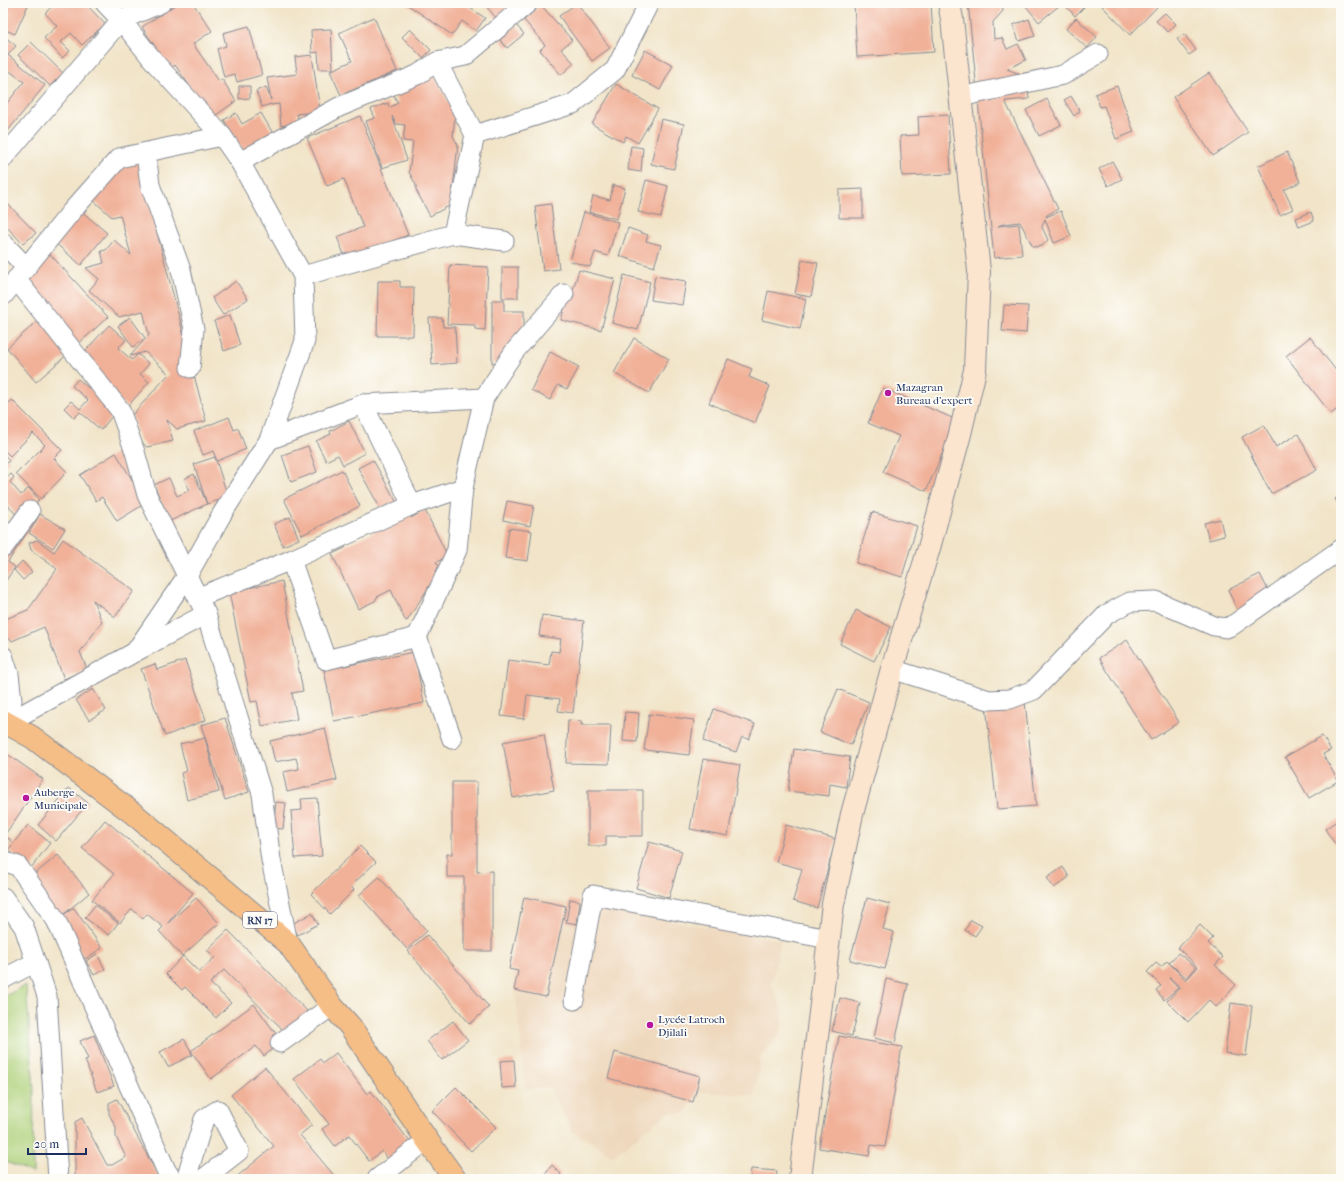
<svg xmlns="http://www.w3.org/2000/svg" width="1344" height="1182" font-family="'IM FELL French Canon',serif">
<rect width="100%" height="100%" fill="#fdfcf7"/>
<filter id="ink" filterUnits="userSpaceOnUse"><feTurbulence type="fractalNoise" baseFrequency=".025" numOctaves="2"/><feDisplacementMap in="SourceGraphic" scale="8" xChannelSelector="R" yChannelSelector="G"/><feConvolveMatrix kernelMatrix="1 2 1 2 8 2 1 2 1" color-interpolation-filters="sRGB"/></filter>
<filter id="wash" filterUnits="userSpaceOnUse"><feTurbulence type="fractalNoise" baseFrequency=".012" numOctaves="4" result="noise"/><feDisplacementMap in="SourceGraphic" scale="16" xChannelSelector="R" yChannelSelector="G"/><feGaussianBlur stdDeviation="0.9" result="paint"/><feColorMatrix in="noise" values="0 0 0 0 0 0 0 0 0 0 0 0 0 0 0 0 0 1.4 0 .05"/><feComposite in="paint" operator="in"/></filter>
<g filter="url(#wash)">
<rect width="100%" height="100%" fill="#f1e4c8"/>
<polygon fill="#eed7bb" points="525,895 781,940 771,985 784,1013 779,1037 761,1055 754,1096 695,1091 686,1113 667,1113 613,1156 572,1131 549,1087 526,1090 513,971"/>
<polygon fill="#add079" stroke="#64806c" points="26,985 34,1089 33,1173 3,1161 3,997"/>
<g id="blocks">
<g fill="#f1b199">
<polygon points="3,3 29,3 15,34 3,29"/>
<polygon points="56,3 85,3 105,24 82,45 71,33 61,42 70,51 62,58 44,38 57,26 45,13"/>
<polygon points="178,3 193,3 212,31 193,44 219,81 222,79 236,101 212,118 175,65 170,69 142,27"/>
<polygon points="405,3 463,3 485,18 476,31 462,21 452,35"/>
<polygon points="489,3 516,3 497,19 486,6"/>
<polygon points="577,3 610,48 592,61 559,16"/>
<polygon points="854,3 931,3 934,52 857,57"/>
<polygon points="968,3 1002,3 1003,11 993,22 994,39 1002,38 1007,49 1018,44 1026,60 1007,69 1027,77 1029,99 1005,101 1058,209 1047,215 1046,217 1061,211 1071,236 1054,243 1045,219 1042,227 1048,240 1042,246 1033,247 1020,222 1003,224 998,226 1019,224 1022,255 994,258"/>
<polygon points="1027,3 1059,3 1060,5 1039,22 1025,5"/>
<polygon points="1063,3 1088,3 1075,16"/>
<polygon points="1105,3 1154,3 1157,7 1130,35 1102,6"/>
<polygon points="541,5 572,40 561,49 574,63 561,75 540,50 545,45 524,20"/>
<polygon points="1165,13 1176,24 1168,32 1156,21"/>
<polygon points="374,17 397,71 341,95 330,71 352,61 339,33"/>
<polygon points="1076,18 1097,37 1087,48 1066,29"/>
<polygon points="1029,19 1035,36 1019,41 1013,25"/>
<polygon points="516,25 524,34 507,48 500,40"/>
<polygon points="249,26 262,75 237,82 235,74 224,77 217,49 226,46 223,33"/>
<polygon points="331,29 333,69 319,69 318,52 312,53 311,30"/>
<polygon points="410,29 431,50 423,58 402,37"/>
<polygon points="1184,34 1196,50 1189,55 1177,39"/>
<polygon points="4,36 16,46 8,55 45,85 3,137 3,108 24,82 3,66"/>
<polygon points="31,42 63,73 50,86 18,55"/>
<polygon points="645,50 673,65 660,90 632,75"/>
<polygon points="312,55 320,111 297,114 299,123 281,126 279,104 271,105 271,104 262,107 256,91 266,87 271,100 267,78 297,74 295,57"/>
<polygon points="1209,73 1248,132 1213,156 1173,97"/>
<polygon points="433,74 455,115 453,136 458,145 451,205 430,216 416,190 416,185 409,172 413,142 403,141 405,125 396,124 392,116 407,160 382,168 366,121 375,118 371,109 388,103 389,108 398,103 390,88"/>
<polygon points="616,84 658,109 638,143 626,136 623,142 592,124"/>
<polygon points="239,86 250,86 250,98 239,99"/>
<polygon points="1117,86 1134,132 1116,139 1104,106 1100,107 1095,94"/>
<polygon points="1071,96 1080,111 1074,116 1064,100"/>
<polygon points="1047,99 1061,125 1039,136 1026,110"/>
<polygon points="236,113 242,124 261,113 274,135 245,154 224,120"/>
<polygon points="948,115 951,174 902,176 900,136 919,135 918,117"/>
<polygon points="360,116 408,235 346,259 337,237 363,227 344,179 327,186 307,138"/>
<polygon points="661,119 684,124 674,169 651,164"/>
<polygon points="631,146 643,148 641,172 628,170"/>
<polygon points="125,151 139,163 206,421 177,429 167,420 173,441 147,447 139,440 132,415 169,374 145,352 138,354 149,364 140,374 149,382 127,407 76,361 109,325 126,340 118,348 132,360 138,354 130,356 149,335 143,311 119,317 89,290 99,279 86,268 104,263 101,251 106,250 114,240 131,255 120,215 112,217 86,194"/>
<polygon points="1287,152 1300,182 1284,190 1293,209 1280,215 1258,166"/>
<polygon points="1112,161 1122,179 1108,186 1099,169"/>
<polygon points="646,180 668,186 661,217 638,212"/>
<polygon points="613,185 625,188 617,219 589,212 593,196 610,200"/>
<polygon points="863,189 863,218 839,218 839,190"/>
<polygon points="3,199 36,233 23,244 3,223"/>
<polygon points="551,204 559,269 543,271 535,206"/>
<polygon points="80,210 107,233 81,265 54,242"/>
<polygon points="584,212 618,222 608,256 595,252 590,267 570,261"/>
<polygon points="1311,212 1314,221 1299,227 1296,218"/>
<polygon points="628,228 648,235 646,241 661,245 654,267 619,256"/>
<polygon points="48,252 108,317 76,346 17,282"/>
<polygon points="802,260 818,263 811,297 795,294"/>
<polygon points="450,265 488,267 485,330 475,329 475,325 447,324"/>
<rect x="502" y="267" width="16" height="31"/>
<polygon points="579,270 615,279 601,330 561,320 568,295 571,296"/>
<polygon points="624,275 650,282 638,330 612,323"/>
<polygon points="655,276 686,281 682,305 651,300"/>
<polygon points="236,281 248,299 223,315 212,298"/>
<polygon points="378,281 400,281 400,287 414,287 413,336 377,336"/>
<polygon points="768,291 806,299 800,329 762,320"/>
<polygon points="492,300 504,300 504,311 524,311 524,335 514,335 514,362 492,363"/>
<polygon points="1004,305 1028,306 1026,333 1002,331"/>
<polygon points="230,315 240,345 224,351 214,321"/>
<polygon points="130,317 145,338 133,347 118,326"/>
<polygon points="41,318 70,352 36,382 7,348"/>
<polygon points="429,318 442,318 443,327 455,327 457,363 432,365"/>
<polygon points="1310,337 1341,377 1341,406 1331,414 1286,356"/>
<polygon points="634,338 669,359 649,393 614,373"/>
<polygon points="550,352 579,367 567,389 558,385 550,400 531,390"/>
<polygon points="728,359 752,369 749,377 770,386 755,423 709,403"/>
<polygon points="78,379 116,411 101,430 80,412 74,418 64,408 71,401 80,409 88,400 72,386"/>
<polygon points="883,388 957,420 926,491 883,472 899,436 868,423"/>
<polygon points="12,400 62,450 54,458 67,472 41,499 16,474 45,445 33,433 10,456 3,449 3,409"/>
<polygon points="229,417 234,430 238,428 246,449 217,461 213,451 203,455 194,431"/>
<polygon points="349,421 365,453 343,465 338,455 326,461 316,441 331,434 330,431"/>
<polygon points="1264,425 1276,447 1298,434 1317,470 1271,494 1242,437"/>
<polygon points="308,446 317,472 291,482 282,455"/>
<polygon points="3,453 9,461 3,466"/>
<polygon points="116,453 146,503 117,521 102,497 96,501 80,475"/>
<polygon points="215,457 228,497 207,504 194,464"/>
<polygon points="373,460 401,510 386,519 358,468"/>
<polygon points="342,470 360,506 302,535 284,499"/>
<polygon points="11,474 14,477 10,482 21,495 29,488 39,500 18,517 8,505 5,507 3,504 3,481"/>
<polygon points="194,474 207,504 170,521 154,485 169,478 177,496 190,490 184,479"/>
<polygon points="1341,494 1341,507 1335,499"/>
<polygon points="507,501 534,506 530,526 503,520"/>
<polygon points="425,510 448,557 436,562 440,569 407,621 405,620 391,590 377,597 375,601 358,609 332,554 345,548 346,545 414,513 411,518"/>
<polygon points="872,512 917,526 902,577 856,563"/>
<polygon points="40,514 65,529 53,548 29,533"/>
<polygon points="29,516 35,520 8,562 15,567 3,585 3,555"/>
<polygon points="290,517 299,539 283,546 274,524"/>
<polygon points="1220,519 1224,536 1209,540 1204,523"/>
<polygon points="509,528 532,531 528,561 505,558"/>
<polygon points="63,539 134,591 115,617 93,600 102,622 80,652 87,669 64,679 44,627 12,641 6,636 3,630 3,620 28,610 57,569 31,550 29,543 37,540 54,552"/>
<polygon points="22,561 32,572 23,580 14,570"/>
<polygon points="1260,574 1273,600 1240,616 1228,590"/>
<polygon points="282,581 303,691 292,693 297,719 262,726 257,701 251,702 229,592"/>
<polygon points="856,610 891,627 874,661 840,644"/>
<polygon points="542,615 584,621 573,713 558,711 560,699 527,695 524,719 501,716 508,660 549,665 551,651 559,652 561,639 539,636"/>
<polygon points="1127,640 1179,722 1151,740 1099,658"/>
<polygon points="414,652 424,703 334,721 324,670"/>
<polygon points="185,660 206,720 165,736 141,669 155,664 157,670"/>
<polygon points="93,689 106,710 89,720 76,700"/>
<polygon points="838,689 869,702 851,745 820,732"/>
<polygon points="1025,701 1036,806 997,809 986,705"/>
<polygon points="714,709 755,724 749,739 742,737 736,752 703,741"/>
<polygon points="625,712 639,713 637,742 623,741"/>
<polygon points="649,714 694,720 689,755 644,750"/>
<polygon points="225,718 249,792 225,800 201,725"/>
<polygon points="568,720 582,721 581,725 611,725 609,764 566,763"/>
<polygon points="325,728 337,780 287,792 283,772 299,769 296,758 275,762 270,741"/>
<polygon points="544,734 554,790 513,798 503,742"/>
<polygon points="1322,736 1331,750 1323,754 1338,781 1309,798 1285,757"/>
<polygon points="205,738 219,792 187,800 181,773 187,771 180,744"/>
<polygon points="794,749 850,757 846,787 830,784 829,796 788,791"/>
<polygon points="3,751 43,779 4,836 11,840 3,852"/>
<polygon points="703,759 740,765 728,836 690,829"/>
<polygon points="452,782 477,782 477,872 492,871 492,951 464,951 464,877 447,877 447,854 452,854"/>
<polygon points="69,788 88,803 56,841 38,825"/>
<polygon points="588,790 643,790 643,836 606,836 606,846 588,846"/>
<polygon points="317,798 322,856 295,858 291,811 302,810 301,799"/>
<polygon points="276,802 286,803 283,829 273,828"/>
<polygon points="1341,818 1341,853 1325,829"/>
<polygon points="105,820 193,893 167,924 196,898 219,923 182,956 159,931 163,927 147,914 143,919 132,909 120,923 92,900 114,874 82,848"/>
<polygon points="28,825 50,843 31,868 8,850"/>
<polygon points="786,825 836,839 817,908 793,901 802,869 776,862"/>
<polygon points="649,842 682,851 669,898 636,888"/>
<polygon points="360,846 376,862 351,886 354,890 330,914 311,894"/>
<polygon points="58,855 89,893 63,915 74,908 102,948 85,959 30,878"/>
<polygon points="1063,867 1069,877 1054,888 1047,878"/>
<polygon points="379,877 427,931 407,949 359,895"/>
<polygon points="524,897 566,906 546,997 514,990 518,971 509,969"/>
<polygon points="867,898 890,904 883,929 894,932 885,969 850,960"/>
<polygon points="570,899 580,901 577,924 566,922"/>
<polygon points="95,905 118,923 109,935 85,918"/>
<polygon points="312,913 318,924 298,935 292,924"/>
<polygon points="971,920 982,926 975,936 965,930"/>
<polygon points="1200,925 1213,938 1208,943 1223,957 1215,965 1236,985 1216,1007 1209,1000 1188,1022 1167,1001 1180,987 1170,978 1169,978 1178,988 1164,1000 1156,990 1161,986 1147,972 1156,963 1161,967 1167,961 1186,980 1198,967 1178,948"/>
<polygon points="228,930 311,1015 289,1036 224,970 210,983 231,1003 216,1018 185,987 182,990 166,974 183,956 199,972 215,957 207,950"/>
<polygon points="427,935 489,1007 470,1024 408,951"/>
<polygon points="1178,953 1196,967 1187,978 1169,963"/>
<polygon points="97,954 105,969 94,975 86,961"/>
<polygon points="886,979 908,984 895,1043 874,1038"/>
<polygon points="840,998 860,1003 852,1036 832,1031"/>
<polygon points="1231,1003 1252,1006 1246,1056 1225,1053"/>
<polygon points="254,1004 282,1042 264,1056 256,1046 211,1079 191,1051 192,1055 168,1067 160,1052 184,1039 191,1051"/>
<polygon points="453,1021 468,1040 442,1060 427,1041"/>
<polygon points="94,1035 114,1086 97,1092 85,1060 88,1059 80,1041"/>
<polygon points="839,1036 902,1047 885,1147 871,1145 869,1156 819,1148"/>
<polygon points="615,1052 700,1076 693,1102 608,1078"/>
<polygon points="336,1053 367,1094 371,1091 414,1147 392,1164 382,1151 369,1161 349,1135 335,1146 322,1129 329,1124 294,1079 320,1059 323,1063"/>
<polygon points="514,1060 516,1087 502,1088 500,1061"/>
<polygon points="265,1067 312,1125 300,1135 337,1179 234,1179 274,1146 231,1095"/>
<polygon points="456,1087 496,1127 471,1151 432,1111"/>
<polygon points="117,1099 160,1179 75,1179 75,1122 82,1118 107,1165 112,1165 126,1157 116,1137 116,1127 109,1114 109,1103"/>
<polygon points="552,1165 561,1174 557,1179 545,1179 542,1177"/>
<polygon points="751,1169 777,1171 776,1179 750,1179"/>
</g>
</g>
</g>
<g filter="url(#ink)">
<use href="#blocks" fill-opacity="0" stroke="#868a93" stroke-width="1"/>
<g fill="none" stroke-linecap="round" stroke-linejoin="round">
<defs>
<g id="minor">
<polyline points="105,3 121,20 157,65 222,136 240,162 303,276 305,341 269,440 222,514 187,576 135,652"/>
<polyline points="960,97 1063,75 1098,54"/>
<polyline points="475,135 573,104 615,70 649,3"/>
<polyline points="146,153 150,185 181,270 194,329 190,368"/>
<polyline points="3,158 121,20 161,3"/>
<polyline points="240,162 339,107 417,75 437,62 465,56 528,3"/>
<polyline points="453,234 504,241"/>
<polyline points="3,243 26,267"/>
<polyline points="303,276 453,234 475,135 437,62"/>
<polyline points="3,296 71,212 119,158 222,136"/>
<polyline points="363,404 484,398"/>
<polyline points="269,440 363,404 412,505"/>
<polyline points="3,548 30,511"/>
<polyline points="291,560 326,660 417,637 457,550 463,488"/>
<polyline points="199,597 291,560 412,505 463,488 484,398 514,352 564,294"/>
<polyline points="206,614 262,794 271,860 288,943"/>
<polyline points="417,637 452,739"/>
<polyline points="3,656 9,674 12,701 7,723"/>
<polyline points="892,669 989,700 1010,699 1034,690 1107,614 1130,602 1156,601 1214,626 1226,628 1233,625 1341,549"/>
<polyline points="7,723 135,652 206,614 147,495 135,452 120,410 16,279"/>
<polyline points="3,861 18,866 56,920 166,1170 172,1179"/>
<polyline points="3,897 24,927 47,996 58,1179"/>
<polyline points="3,979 36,962"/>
<polyline points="574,1000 593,895 829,939"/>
<polyline points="280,1043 332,1006"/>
<polyline points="186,1179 204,1119 218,1110 239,1151 203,1179"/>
<polyline points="377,1179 427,1140"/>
</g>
<polyline id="secondary" points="800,1179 833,904 852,814 892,669 929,548 960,434 975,370 979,271 952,19 949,3"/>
<polyline id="primary" points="3,721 32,737 134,814 288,943 332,1006 350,1026 427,1140 455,1179"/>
</defs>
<use href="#minor" stroke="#868a93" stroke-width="21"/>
<use href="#secondary" stroke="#868a93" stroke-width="24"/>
<use href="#primary" stroke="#868a93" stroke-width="24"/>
<use href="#minor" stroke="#fff" stroke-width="19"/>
<use href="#secondary" stroke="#fbe5cf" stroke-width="22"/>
<use href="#primary" stroke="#f6be87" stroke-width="22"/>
</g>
</g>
<g fill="#b5179e" stroke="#fdfcf7" stroke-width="1.5">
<circle cx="888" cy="393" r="4"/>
<circle cx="26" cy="798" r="4"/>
<circle cx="650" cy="1025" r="4"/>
</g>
<g text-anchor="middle" stroke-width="3.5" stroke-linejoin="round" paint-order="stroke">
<rect fill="#fdfcf7" stroke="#5f6c8c" stroke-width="1" x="243" y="912" width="34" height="16" rx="3"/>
<g font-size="10" font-weight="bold" fill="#1b2f5e">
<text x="260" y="924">RN 17</text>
</g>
<g font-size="11" fill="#1b2f5e" stroke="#fdfcf7" text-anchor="start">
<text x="896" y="391">Mazagran<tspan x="896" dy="13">Bureau d'expert</tspan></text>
<text x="34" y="796">Auberge<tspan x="34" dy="13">Municipale</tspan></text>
<text x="658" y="1023">Lycée Latroch<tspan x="658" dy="13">Djilali</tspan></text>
</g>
</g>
<rect width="1344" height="1182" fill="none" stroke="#fdfcf7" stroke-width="16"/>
<path d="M28 1148v6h58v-6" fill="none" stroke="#1b2f5e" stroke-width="2"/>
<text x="34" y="1148" font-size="12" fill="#1b2f5e" stroke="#fdfcf7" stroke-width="3" paint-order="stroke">20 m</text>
</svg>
